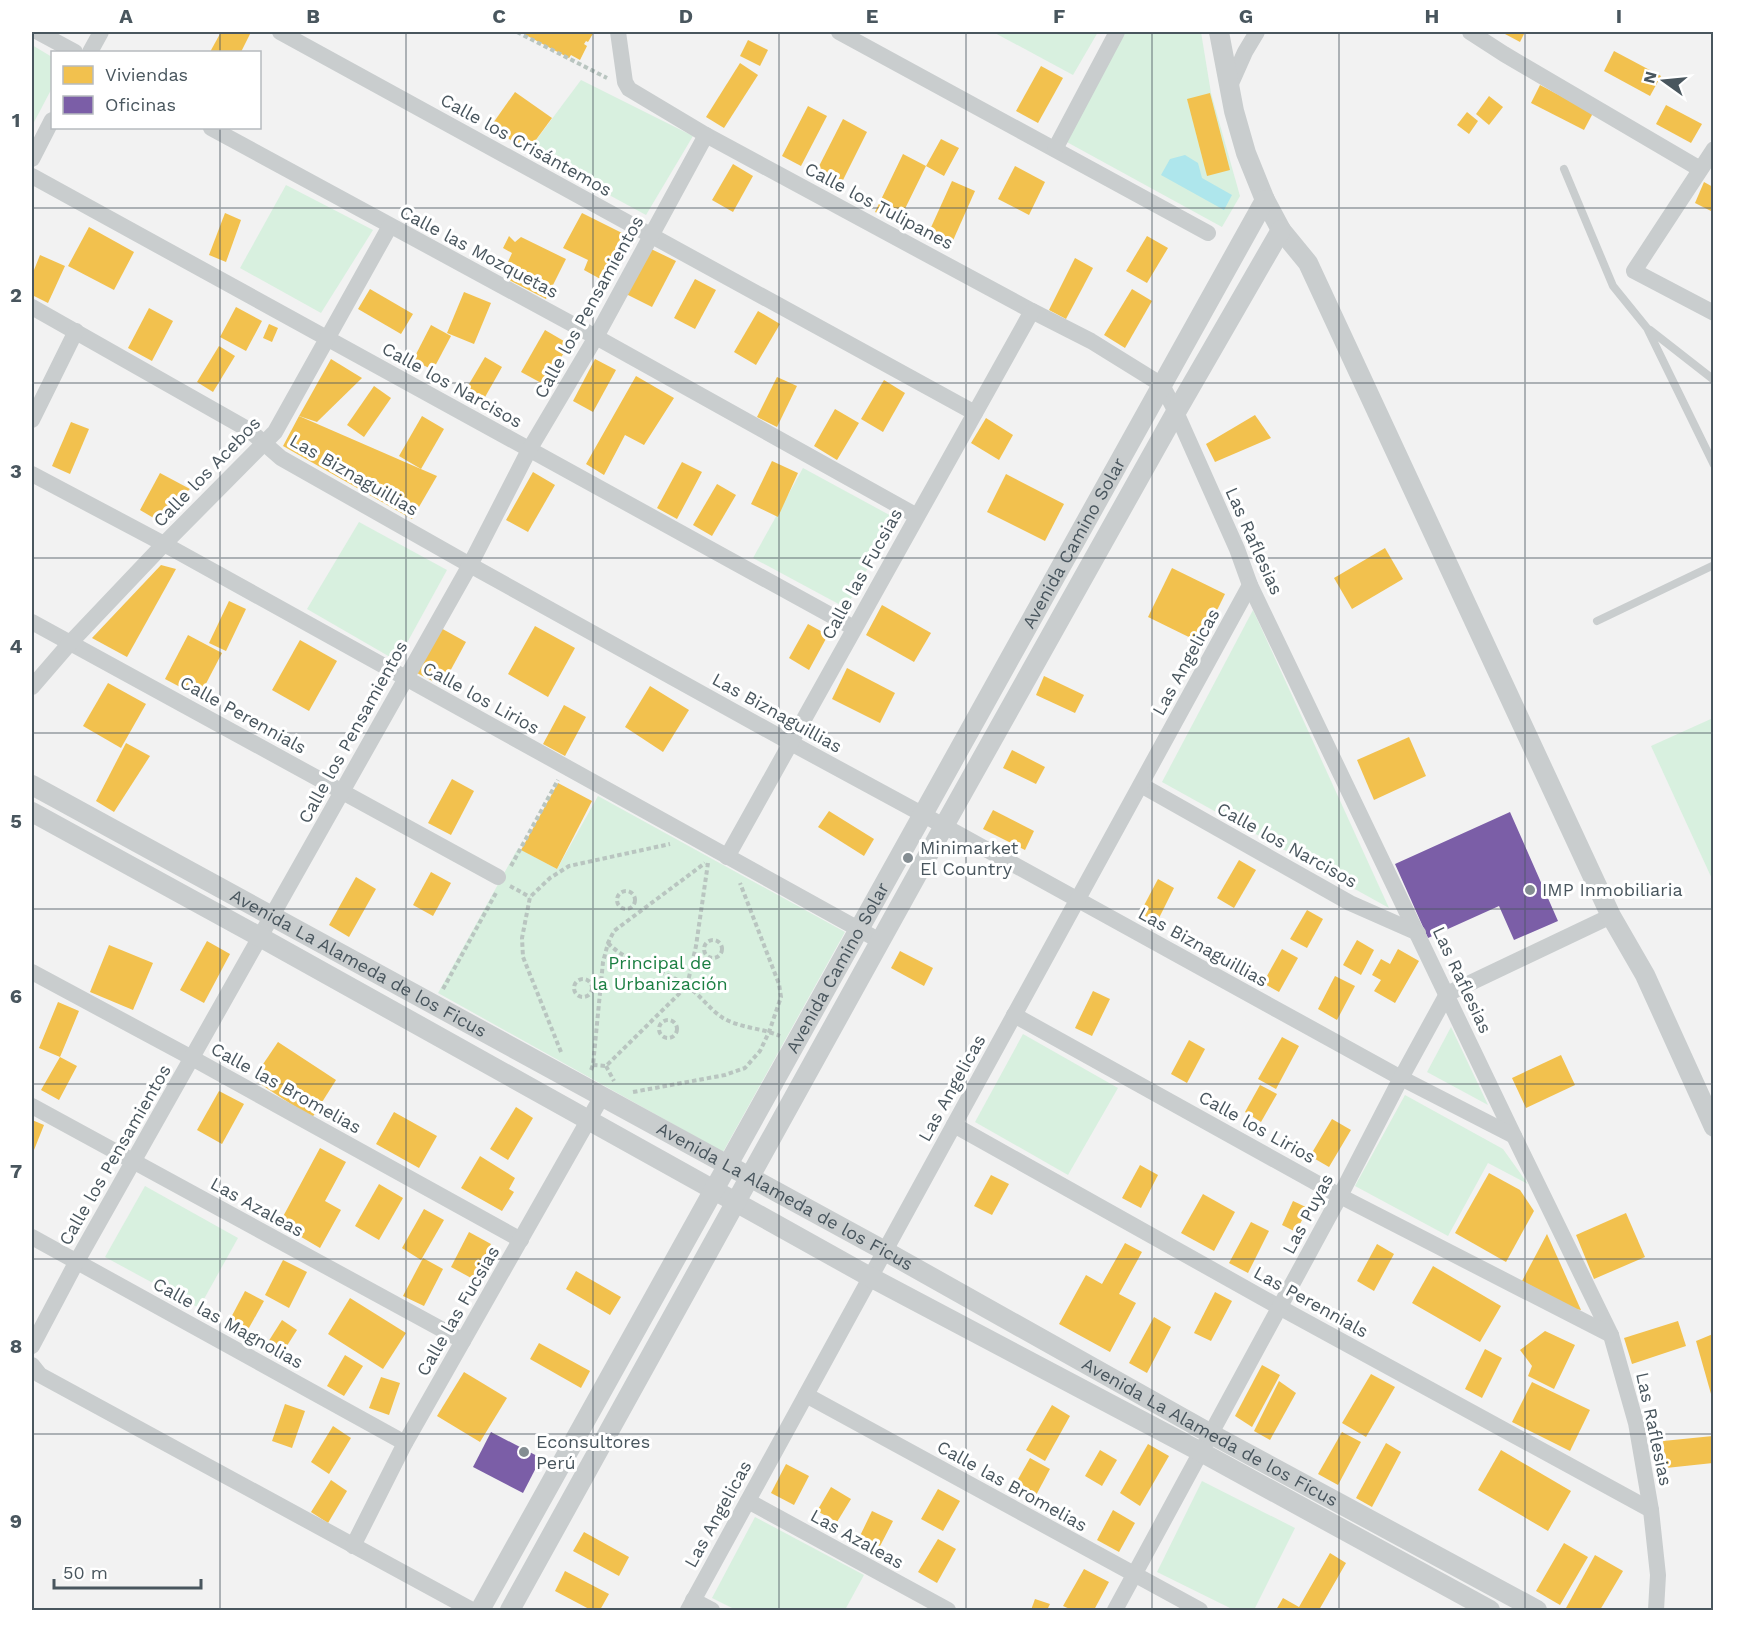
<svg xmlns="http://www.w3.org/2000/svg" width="1745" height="1642" font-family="'Work Sans',sans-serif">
<rect width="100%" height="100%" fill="#f2f2f2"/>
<g fill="#d8f0df">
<polygon points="993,32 1098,32 1073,75"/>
<polygon points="1125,32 1201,32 1211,93 1240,196 1222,227 1065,141"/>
<polygon points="32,45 52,57 52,88 32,126"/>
<polygon points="581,80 693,136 646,215 528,151"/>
<polygon points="286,185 373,230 321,313 240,268"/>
<polygon points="803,468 895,518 846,608 753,558"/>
<polygon points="359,522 447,570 397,661 307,609"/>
<polygon points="1253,610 1389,908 1162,782"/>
<polygon points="1713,718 1713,881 1651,746"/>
<polygon points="598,796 845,932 723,1152 438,993 518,848 557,869"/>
<polygon points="1451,1027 1488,1105 1427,1072"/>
<polygon points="1023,1034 1118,1088 1068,1175 975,1122"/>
<polygon points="1405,1095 1503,1149 1528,1184 1488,1163 1448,1236 1355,1186"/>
<polygon points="145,1186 238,1238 199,1308 105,1257"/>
<polygon points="1202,1481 1295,1528 1254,1610 1234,1610 1157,1572"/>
<polygon points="755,1517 864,1575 845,1610 736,1610 712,1598"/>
</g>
<polygon fill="#aee6ec" points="1185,155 1198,163 1202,178 1232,195 1224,210 1161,175 1170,159"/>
<g fill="#f2c14e">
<polygon points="221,32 245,32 250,34 241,52 210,52"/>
<polygon points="520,32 594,32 588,42 586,41 584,44 587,46 580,60 571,55 569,58"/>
<polygon points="1507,32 1525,32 1520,42 1505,34"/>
<polygon points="748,40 768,50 760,66 740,56"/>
<polygon points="1614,51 1661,76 1650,96 1604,71"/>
<polygon points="740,63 758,75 724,128 706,117"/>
<polygon points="1041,66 1063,78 1038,123 1016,111"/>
<polygon points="1540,85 1593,113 1584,130 1531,103"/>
<polygon points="515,92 552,118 527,152 491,126"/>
<polygon points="1210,93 1230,170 1207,176 1187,99"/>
<polygon points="1489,96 1503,107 1489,125 1476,114"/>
<polygon points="1666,105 1702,124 1691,143 1656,124"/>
<polygon points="808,106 827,116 801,166 782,156"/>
<polygon points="1467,112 1478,121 1469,134 1457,125"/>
<polygon points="843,119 867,132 840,186 815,174"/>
<polygon points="941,139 959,148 944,176 926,166 898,223 875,212 903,154 926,166"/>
<polygon points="733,164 753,176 733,212 712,200"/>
<polygon points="1015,166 1045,182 1029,215 998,199"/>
<polygon points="952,181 975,191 951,245 928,234"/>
<polygon points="1704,182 1713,187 1713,212 1695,203"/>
<polygon points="225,213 241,220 226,262 209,255"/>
<polygon points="582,213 630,237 604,281 584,270 588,260 563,248"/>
<polygon points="89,227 134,252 114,290 68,266"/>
<polygon points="509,236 515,242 521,237 566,259 546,299 505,278 507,264 512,253 503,248"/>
<polygon points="1147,236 1168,248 1147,283 1126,271"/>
<polygon points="649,248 676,261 652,307 626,294"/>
<polygon points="40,255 65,266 48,303 32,295 32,275"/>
<polygon points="1075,258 1093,268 1066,319 1049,310"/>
<polygon points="695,279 716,290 695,329 674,318"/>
<polygon points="370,289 413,314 401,334 358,309"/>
<polygon points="1132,289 1152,301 1125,348 1104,335"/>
<polygon points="464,292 491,303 474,344 447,333"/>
<polygon points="236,307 262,321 246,351 220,337"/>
<polygon points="149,308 173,321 152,361 128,348"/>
<polygon points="758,311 780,324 756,365 734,352"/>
<polygon points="269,324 278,328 272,342 263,338"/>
<polygon points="431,325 451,336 433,370 413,360"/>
<polygon points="545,330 569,344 545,385 521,372"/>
<polygon points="219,346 235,356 213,392 197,382"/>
<polygon points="485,357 502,367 480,406 462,396"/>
<polygon points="331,359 362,378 317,422 299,416"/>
<polygon points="595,359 616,370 593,412 573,401"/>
<polygon points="636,376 674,398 644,445 625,435 604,475 586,464"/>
<polygon points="777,377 797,386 777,427 757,417"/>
<polygon points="884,380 905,393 883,432 861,419"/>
<polygon points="374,386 391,398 364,437 347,425"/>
<polygon points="835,409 859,423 837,460 814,446"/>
<polygon points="1255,415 1271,438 1215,462 1206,444"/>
<polygon points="299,416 437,476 412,519 283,446"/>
<polygon points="422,416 444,429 421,469 399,456"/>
<polygon points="986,418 1013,435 999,460 971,443"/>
<polygon points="71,422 89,429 70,474 52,466"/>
<polygon points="772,461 798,473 778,517 751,504"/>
<polygon points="682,462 702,472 677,519 657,508"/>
<polygon points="533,472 555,485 528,532 506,520"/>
<polygon points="160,473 190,489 157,520 140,510"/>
<polygon points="1006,474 1064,504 1045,541 987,512"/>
<polygon points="717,484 736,495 712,536 693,525"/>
<polygon points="1385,548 1403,579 1352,609 1334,578"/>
<polygon points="161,565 176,569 127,657 92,638"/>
<polygon points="1172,568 1225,594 1201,643 1148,617"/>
<polygon points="229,601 246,609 226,651 209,643"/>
<polygon points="882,605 931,633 914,662 866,635"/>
<polygon points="808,624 828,635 809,670 789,658"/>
<polygon points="535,626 575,648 548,697 508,674"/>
<polygon points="439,627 466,642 442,686 415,672"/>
<polygon points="188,635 222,653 199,697 165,679"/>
<polygon points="300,640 337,661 309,711 272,690"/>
<polygon points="847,668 895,693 880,723 832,699"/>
<polygon points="1044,676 1084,695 1075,713 1036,695"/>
<polygon points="108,683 146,704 121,748 83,726"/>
<polygon points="650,686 689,710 663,752 625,727"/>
<polygon points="564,705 586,717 565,756 543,744"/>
<polygon points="1409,737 1426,776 1374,800 1357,760"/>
<polygon points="126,743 150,756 114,812 96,801"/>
<polygon points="1012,750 1045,767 1036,784 1003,768"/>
<polygon points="452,779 474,791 451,835 428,823"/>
<polygon points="558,783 592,801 557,869 521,850"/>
<polygon points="993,810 1034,831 1025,850 983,829"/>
<polygon points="829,811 874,839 864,856 818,827"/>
<polygon points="1239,860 1256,870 1234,908 1217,898"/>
<polygon points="431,872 451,883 433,916 413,905"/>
<polygon points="356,877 376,889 349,937 329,925"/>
<polygon points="1158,879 1174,888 1157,922 1140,913"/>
<polygon points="1307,910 1323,919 1307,948 1290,939"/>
<polygon points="1357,940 1374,950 1361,975 1343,965"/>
<polygon points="207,941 230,954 204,1003 180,990"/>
<polygon points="109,945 153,963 133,1010 90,992"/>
<polygon points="1282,949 1298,958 1279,992 1263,983"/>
<polygon points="1398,949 1419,961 1395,1003 1374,991 1381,980 1372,975 1381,959 1390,964"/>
<polygon points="900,951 933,968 924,986 891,968"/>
<polygon points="1335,976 1355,986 1337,1020 1318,1009"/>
<polygon points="1093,991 1110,999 1092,1036 1075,1028"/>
<polygon points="58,1002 79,1011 60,1057 77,1066 59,1100 41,1090 60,1057 39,1048"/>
<polygon points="1282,1037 1299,1046 1276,1089 1258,1079"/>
<polygon points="1189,1040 1205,1049 1187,1083 1171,1074"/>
<polygon points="278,1042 336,1080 312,1118 253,1079"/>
<polygon points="1561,1055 1575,1085 1526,1108 1512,1078"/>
<polygon points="1260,1085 1277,1094 1261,1122 1245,1112"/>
<polygon points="219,1091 244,1104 222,1144 197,1130"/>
<polygon points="516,1107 533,1118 508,1160 490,1149"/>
<polygon points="394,1112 437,1136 419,1168 376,1144"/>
<polygon points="1332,1119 1351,1130 1329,1167 1310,1156"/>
<polygon points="32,1120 44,1125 32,1155"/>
<polygon points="320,1148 346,1162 325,1201 341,1210 320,1248 279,1224"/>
<polygon points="480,1156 515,1178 509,1189 514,1192 502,1211 461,1188"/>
<polygon points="1140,1165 1158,1175 1141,1208 1122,1198"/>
<polygon points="1489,1173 1520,1190 1534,1211 1506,1262 1455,1233"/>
<polygon points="991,1175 1009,1184 992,1215 974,1206"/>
<polygon points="379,1184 403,1198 379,1240 355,1226"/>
<polygon points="1203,1194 1235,1212 1214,1251 1181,1233"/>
<polygon points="1293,1201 1308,1208 1296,1232 1282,1225"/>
<polygon points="424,1209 444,1220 421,1260 402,1248"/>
<polygon points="1626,1213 1645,1257 1594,1279 1576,1235"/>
<polygon points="1251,1222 1269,1231 1248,1273 1229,1263"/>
<polygon points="469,1232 491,1244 473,1279 451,1267"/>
<polygon points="1547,1234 1581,1310 1574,1309 1522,1281"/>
<polygon points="1125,1243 1142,1252 1119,1294 1136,1303 1110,1352 1059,1324 1086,1275 1102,1284"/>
<polygon points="1377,1244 1394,1254 1374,1291 1357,1281"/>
<polygon points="423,1258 443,1269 424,1306 403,1296"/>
<polygon points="283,1260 307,1272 289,1308 265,1295"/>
<polygon points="1433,1266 1501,1306 1480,1342 1412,1303"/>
<polygon points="576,1271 621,1297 610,1315 566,1289"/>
<polygon points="245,1291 264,1301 245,1335 227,1325"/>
<polygon points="1215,1292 1232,1301 1211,1341 1194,1333"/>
<polygon points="350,1298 406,1333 383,1369 328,1334"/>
<polygon points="1154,1317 1171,1327 1147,1373 1129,1363"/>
<polygon points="282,1320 297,1330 278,1360 263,1350"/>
<polygon points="1678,1321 1686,1346 1632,1364 1624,1338"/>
<polygon points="1545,1331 1575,1345 1554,1389 1528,1376 1532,1366 1520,1350"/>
<polygon points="1713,1334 1713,1401 1696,1341"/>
<polygon points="539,1343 590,1371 581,1388 530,1359"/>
<polygon points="1485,1349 1502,1358 1482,1398 1465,1389"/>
<polygon points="345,1355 363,1366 344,1396 327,1386"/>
<polygon points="1262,1365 1280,1375 1252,1427 1235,1416"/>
<polygon points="464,1372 507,1398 480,1442 437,1416"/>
<polygon points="1371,1374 1395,1387 1366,1437 1342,1423"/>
<polygon points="381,1377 400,1383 389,1415 369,1408"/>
<polygon points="1279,1381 1296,1393 1270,1440 1254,1431"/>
<polygon points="1532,1382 1590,1410 1570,1451 1512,1422"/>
<polygon points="285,1404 305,1411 292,1448 272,1441"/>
<polygon points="1052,1405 1070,1416 1045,1461 1026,1450"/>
<polygon points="333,1426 351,1438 329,1474 311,1462"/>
<polygon points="1342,1432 1361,1442 1338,1485 1318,1474"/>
<polygon points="1713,1436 1713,1463 1666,1468 1663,1441"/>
<polygon points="1386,1443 1401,1452 1372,1507 1356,1498"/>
<polygon points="1148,1444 1169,1456 1140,1506 1120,1493"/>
<polygon points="1100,1450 1117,1460 1102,1486 1085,1476"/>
<polygon points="1501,1450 1571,1491 1548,1531 1478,1490"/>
<polygon points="1030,1458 1050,1469 1034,1499 1013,1488"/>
<polygon points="786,1464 809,1476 794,1505 771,1493"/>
<polygon points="331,1480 347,1491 328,1523 311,1512"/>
<polygon points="831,1487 851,1499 837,1522 817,1511"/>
<polygon points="938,1489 960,1501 943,1531 921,1519"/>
<polygon points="1113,1510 1135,1523 1119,1552 1097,1540"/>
<polygon points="872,1511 893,1521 878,1550 858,1540"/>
<polygon points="584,1532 629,1557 619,1576 573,1551"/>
<polygon points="938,1539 956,1549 937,1583 918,1572"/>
<polygon points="1564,1543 1588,1557 1560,1605 1536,1591"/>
<polygon points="1330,1553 1346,1563 1319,1610 1276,1610 1283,1598 1299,1607"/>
<polygon points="1595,1555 1623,1571 1600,1610 1570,1610 1566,1608"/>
<polygon points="1084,1569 1109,1582 1094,1610 1072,1610 1063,1606"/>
<polygon points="565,1571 609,1594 600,1610 591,1610 555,1591"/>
<polygon points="1035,1599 1050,1604 1047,1610 1031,1610"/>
</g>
<g fill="#7b5ea7">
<polygon points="1510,812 1558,921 1514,940 1499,906 1428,938 1395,864"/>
<polygon points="491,1432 541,1458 523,1493 473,1467"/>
</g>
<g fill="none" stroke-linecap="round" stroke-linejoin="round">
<g stroke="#b9c5c0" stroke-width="4" stroke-dasharray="4.5 3" stroke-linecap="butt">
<polyline points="517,32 607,78"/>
<polyline points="511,866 558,780"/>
<polyline points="510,886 530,897"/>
<circle cx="626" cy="900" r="9"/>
<circle cx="713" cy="949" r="9"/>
<path d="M608 943C628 964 660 968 684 984 699 993 709 1009 723 1018 740 1028 762 1028 780 1036"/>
<circle cx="583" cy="988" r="9"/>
<polyline points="443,989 496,893"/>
<circle cx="668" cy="1029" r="9"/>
<polyline points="561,1052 523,957 522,938 530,897 550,878 569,866 670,844"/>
<polyline points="593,1065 606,1066 687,986 696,946 708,863"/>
<polyline points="606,1066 614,1081"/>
<polyline points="591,1070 593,1065 603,962 608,943 614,931 705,863"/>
<polyline points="633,1092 725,1075 745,1068 760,1051 769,1032 781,997 779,984 740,883"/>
</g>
<g stroke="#c9cdce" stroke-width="8">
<polyline points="1564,169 1613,286 1647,328 1714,465"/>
<polyline points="1650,330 1714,380"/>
<polyline points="1597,621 1714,565"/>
</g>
<g stroke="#c9cdce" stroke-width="16">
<polyline points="38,32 75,52"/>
<polyline points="280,32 975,413"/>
<polyline points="618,32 625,82 629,89 706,135 1032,311 1091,341 1162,385 1176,412 1237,549 1250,585 1514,1136 1611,1335 1636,1423 1651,1510 1658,1575 1656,1610"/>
<polyline points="839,32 1208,233"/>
<polyline points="1470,32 1504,54 1700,169"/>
<polyline points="90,52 101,32"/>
<polyline points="1229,88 1245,52 1257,32"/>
<polyline points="211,128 596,337 917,516"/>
<polyline points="1055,149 1117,32"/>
<polyline points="1714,149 1634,271 1714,313"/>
<polyline points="32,159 52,120"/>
<polyline points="32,176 854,628"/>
<polyline points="32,307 249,430 281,458 470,565 791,743 944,826 1401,1078 1514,1136"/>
<polyline points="32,420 76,331"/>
<polyline points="32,474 164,544 880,941"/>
<polyline points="32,622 498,877"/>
<polyline points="32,687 70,643 164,544 275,432 390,226"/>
<polyline points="1141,785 1350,903 1418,933"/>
<polyline points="727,857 1032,311"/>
<polyline points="32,972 192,1058 521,1240"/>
<polyline points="1014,1015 1340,1196 1611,1335"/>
<polyline points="32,1106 463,1341"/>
<polyline points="954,1125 1279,1307 1651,1510"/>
<polyline points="32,1237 405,1443"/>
<polyline points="32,1346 77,1261 470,565 529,450 596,337 706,135"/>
<polyline points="32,1365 40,1375 472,1610"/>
<polyline points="806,1395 1200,1610"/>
<polyline points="748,1501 948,1610"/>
<polyline points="353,1546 405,1443 601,1098"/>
<polyline points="693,1600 712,1610"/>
<polyline points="688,1610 1250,585"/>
<polyline points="1115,1610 1340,1196 1401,1078 1447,994 1611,916"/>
</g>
<g stroke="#c9cdce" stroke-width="20">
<polyline points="1219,32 1234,111 1246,153 1265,200 1281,230 1308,263 1611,916 1645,975 1714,1127"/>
<path id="s1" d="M32 785 885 1251 1211 1434 1537 1610"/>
<polyline points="32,812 260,937 870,1277 1201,1452 1490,1610"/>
<path id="s2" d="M480 1610 1265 200"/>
<polyline points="510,1610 944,826 1176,412 1281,230"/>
</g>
</g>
<path fill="none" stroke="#49565e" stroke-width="1.5" stroke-opacity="0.55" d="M220 32V52M406 32V1610M593 32V1610M779 32V1610M966 32V1610M1152 32V1610M1339 32V1610M1525 32V1610M220 128V1610M32 208H1714M32 383H1714M32 558H1714M32 733H1714M32 909H1714M32 1084H1714M32 1259H1714M32 1434H1714"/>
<g fill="#848d92" stroke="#fff" stroke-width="2">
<circle cx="908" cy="858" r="6"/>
<circle cx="1530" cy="890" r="6"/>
<circle cx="524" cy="1452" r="6"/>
</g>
<g text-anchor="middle" stroke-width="6" stroke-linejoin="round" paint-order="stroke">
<g font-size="18" fill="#49565e" stroke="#fff">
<text transform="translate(526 145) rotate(29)" y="6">Calle los Crisántemos</text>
<text transform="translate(879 206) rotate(28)" y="6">Calle los Tulipanes</text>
<text transform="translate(479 252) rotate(28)" y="6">Calle las Mozquetas</text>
<text transform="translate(589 307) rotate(-61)" y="6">Calle los Pensamientos</text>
<text transform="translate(452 385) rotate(29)" y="6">Calle los Narcisos</text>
<text transform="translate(207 472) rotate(-46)" y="6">Calle los Acebos</text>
<text transform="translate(354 475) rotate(30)" y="6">Las Biznaguillias</text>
<text transform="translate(1254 541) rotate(66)" y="6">Las Raflesias</text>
<text dy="6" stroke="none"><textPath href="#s2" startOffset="1221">Avenida Camino Solar</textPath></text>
<text transform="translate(862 574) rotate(-61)" y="6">Calle las Fucsias</text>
<text transform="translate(1186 662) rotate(-61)" y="6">Las Angelicas</text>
<text transform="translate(481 698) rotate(29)" y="6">Calle los Lirios</text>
<text transform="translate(777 713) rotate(29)" y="6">Las Biznaguillias</text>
<text transform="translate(243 715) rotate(29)" y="6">Calle Perennials</text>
<text transform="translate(353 732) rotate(-61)" y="6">Calle los Pensamientos</text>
<text transform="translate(1287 845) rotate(29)" y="6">Calle los Narcisos</text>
<text transform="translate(1203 947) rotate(29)" y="6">Las Biznaguillias</text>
<text dy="6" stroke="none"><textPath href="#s1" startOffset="372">Avenida La Alameda de los Ficus</textPath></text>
<text dy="6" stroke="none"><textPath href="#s2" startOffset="735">Avenida Camino Solar</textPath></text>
<text transform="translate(1462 980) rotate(65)" y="6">Las Raflesias</text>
<text transform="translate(286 1088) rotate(29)" y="6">Calle las Bromelias</text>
<text transform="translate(952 1088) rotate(-61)" y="6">Las Angelicas</text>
<text transform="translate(1257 1127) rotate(29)" y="6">Calle los Lirios</text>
<text transform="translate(115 1155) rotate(-60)" y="6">Calle los Pensamientos</text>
<text dy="6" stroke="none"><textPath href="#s1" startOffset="858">Avenida La Alameda de los Ficus</textPath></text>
<text transform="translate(257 1207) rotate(29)" y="6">Las Azaleas</text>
<text transform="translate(1308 1214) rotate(-62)" y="6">Las Puyas</text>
<text transform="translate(1311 1302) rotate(29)" y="6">Las Perennials</text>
<text transform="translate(458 1311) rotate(-60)" y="6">Calle las Fucsias</text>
<text transform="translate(228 1323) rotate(29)" y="6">Calle las Magnolias</text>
<text transform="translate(1654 1429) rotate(78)" y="6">Las Raflesias</text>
<text dy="6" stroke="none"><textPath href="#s1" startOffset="1344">Avenida La Alameda de los Ficus</textPath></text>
<text transform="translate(1012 1486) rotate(29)" y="6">Calle las Bromelias</text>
<text transform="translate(718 1514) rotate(-61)" y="6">Las Angelicas</text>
<text transform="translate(857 1539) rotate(29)" y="6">Las Azaleas</text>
</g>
<g font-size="18" fill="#49565e" stroke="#fff" text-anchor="start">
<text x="920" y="854">Minimarket<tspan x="920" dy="21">El Country</tspan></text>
<text x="1542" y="896">IMP Inmobiliaria</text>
<text x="536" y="1448">Econsultores<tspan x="536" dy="21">Perú</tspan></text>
</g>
<g font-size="18" fill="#1b7f42" stroke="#fff">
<text x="660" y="969">Principal de<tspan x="660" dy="21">la Urbanización</tspan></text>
</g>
</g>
<rect width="1745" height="1642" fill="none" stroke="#ffffff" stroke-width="66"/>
<rect x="51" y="51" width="210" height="78" fill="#ffffff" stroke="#b6bbbf" stroke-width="1.5"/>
<rect x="63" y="66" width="30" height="18" fill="#f2c14e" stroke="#b6bbbf" stroke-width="1.5"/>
<text x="105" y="81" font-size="18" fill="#49565e">Viviendas</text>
<rect x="63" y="96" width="30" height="18" fill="#7b5ea7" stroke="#b6bbbf" stroke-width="1.5"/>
<text x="105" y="111" font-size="18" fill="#49565e">Oficinas</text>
<g transform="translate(1664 81) rotate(285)" stroke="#ffffff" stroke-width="4.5" paint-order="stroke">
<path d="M0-4.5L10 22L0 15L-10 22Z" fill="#49565e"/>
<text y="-9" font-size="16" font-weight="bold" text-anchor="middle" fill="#49565e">N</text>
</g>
<path d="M54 1579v9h147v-9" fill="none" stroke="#49565e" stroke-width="3"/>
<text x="63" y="1579" font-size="18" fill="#49565e" stroke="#ffffff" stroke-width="4.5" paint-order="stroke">50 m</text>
<rect x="33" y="33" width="1679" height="1576" fill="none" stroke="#49565e" stroke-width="2"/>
<g font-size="20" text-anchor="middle" font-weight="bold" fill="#49565e">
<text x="126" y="23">A</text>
<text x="313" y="23">B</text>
<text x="499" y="23">C</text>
<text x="686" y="23">D</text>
<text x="872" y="23">E</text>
<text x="1059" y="23">F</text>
<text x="1246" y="23">G</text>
<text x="1432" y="23">H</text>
<text x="1619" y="23">I</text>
<text x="16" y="127">1</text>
<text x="16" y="302">2</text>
<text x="16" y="478">3</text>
<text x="16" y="653">4</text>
<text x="16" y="828">5</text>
<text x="16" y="1003">6</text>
<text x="16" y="1178">7</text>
<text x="16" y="1353">8</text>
<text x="16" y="1528">9</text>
</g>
</svg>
